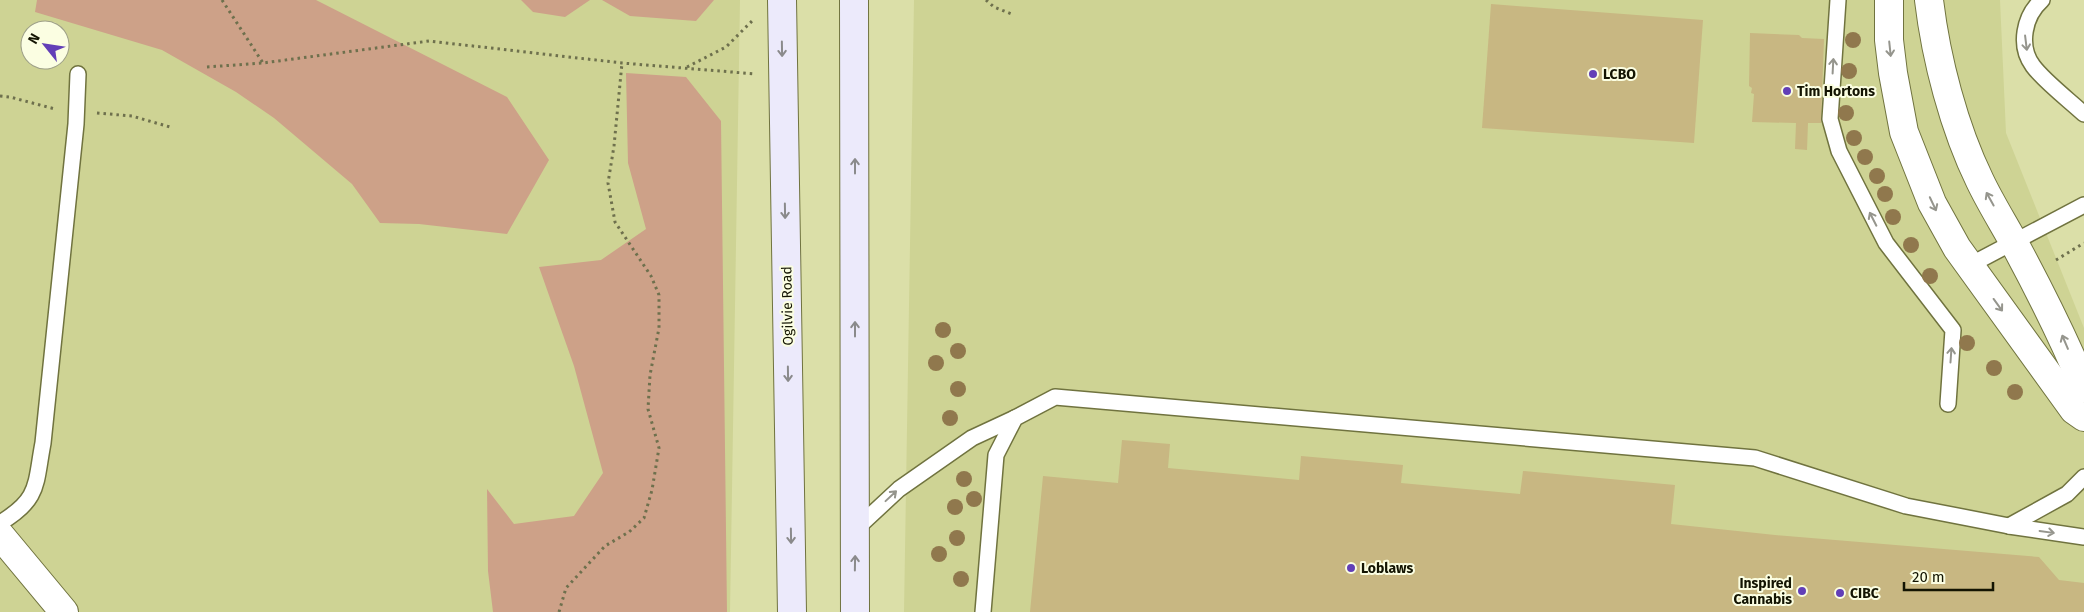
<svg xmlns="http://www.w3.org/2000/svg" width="2084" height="612" font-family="'Fira Sans',sans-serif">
<rect width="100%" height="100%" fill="#dbdfa8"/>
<g fill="#ced394" fill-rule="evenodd">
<path d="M0 0H740L730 612H0ZM30 30H60V60H30Z"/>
<polygon points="914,0 2000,0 2006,133 2084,328 2084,612 904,612"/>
</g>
<g fill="#cda188">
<polygon points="37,0 316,0 507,97 549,160 507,234 419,224 380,223 352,184 274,118 236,92 162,50 35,12"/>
<polygon points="521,0 590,0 565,17 533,12"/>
<polygon points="602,0 714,0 696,21 630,16"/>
<polygon points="626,73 686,77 721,121 727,612 493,612 488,571 487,489 514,524 574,516 603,473 574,366 539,267 601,260 646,229 628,163"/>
</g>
<g fill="#c8b782">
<polygon points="1491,4 1703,20 1694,143 1482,128"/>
<polygon points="1750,33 1799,35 1802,38 1824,39 1821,123 1808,123 1807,150 1795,149 1796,123 1752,122 1754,94 1751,93 1752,88 1749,86"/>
<polygon points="1122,440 1170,444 1168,468 1299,480 1301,456 1403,465 1401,483 1520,494 1523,471 1675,485 1671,524 1775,535 2039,557 2059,580 2084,583 2084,612 1030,612 1043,476 1118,483"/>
</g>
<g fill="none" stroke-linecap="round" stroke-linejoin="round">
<defs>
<g id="lane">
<polyline points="1838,0 1830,119 1839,151 1886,243 1953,330 1948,404"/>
<path d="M2042 0C2024 16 2018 46 2033 66 2044 81 2070 101 2084 114"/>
<polyline points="1970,265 2084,205"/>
<path d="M0 523C40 499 35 485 43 443L76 124 78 74"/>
<polyline points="2009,526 2067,494 2084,477"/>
<polyline points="856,529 899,489 972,438 1015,418"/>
<polyline points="983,612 996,455 1015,418 1055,397 1755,458 1906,506 2009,526 2084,537"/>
</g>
<g id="street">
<polyline points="1889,0 1889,40 1893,73 1904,132 1932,203 1957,248 2074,410 2084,417"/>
<path d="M1929 0C1936 59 1954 128 1980 181 1990 202 2002 221 2013 241 2039 289 2063 337 2084 387"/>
<polyline points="0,535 64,612"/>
</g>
<g id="secondary">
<polyline points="782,0 792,612"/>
<polyline points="854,0 855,612"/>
</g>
</defs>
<use href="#lane" stroke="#70733f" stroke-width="18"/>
<use href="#street" stroke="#70733f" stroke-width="30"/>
<use href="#secondary" stroke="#70733f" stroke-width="30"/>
<g stroke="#6e704d" stroke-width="3" stroke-dasharray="2.5 4" stroke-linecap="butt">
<polyline points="222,0 263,63"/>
<polyline points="986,0 994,7 1014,15"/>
<polyline points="207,67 263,63 429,41 622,63 756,74"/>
<polyline points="687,67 726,47 754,19"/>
<polyline points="0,96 10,97 55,109"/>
<polyline points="97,113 132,116 170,127"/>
<polyline points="2056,260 2084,243"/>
<polyline points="559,612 566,588 605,546 629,532 644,518 652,490 659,448 648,409 650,375 659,328 659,295 651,276 615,222 608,183 614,146 622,63"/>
</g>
<use href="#lane" stroke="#fff" stroke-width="15"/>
<use href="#street" stroke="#fff" stroke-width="28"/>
<use href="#secondary" stroke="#eceafb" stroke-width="28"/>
</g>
<g fill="#90784d">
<circle cx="1853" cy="40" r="8"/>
<circle cx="1849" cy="71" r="8"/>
<circle cx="1846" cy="113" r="8"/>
<circle cx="1854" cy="138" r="8"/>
<circle cx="1865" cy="157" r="8"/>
<circle cx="1877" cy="176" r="8"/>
<circle cx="1885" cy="194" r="8"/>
<circle cx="1893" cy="217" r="8"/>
<circle cx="1911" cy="245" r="8"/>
<circle cx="1930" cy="276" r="8"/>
<circle cx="943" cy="330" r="8"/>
<circle cx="1967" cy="343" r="8"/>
<circle cx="958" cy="351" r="8"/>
<circle cx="936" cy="363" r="8"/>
<circle cx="1994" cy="368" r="8"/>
<circle cx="958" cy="389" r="8"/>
<circle cx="2015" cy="392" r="8"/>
<circle cx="950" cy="418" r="8"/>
<circle cx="964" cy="479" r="8"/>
<circle cx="974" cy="499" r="8"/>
<circle cx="955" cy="507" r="8"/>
<circle cx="957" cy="538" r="8"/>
<circle cx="939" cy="554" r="8"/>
<circle cx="961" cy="579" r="8"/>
</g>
<defs><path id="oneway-shaft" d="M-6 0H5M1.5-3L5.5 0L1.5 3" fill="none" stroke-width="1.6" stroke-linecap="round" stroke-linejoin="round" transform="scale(1.25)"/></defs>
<g stroke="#95958d">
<use href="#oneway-shaft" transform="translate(2026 43) rotate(83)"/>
<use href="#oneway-shaft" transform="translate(1890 49) rotate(84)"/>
<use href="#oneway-shaft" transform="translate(1833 66) rotate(-87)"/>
<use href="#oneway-shaft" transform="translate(1990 199) rotate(-119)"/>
<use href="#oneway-shaft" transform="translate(1933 204) rotate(65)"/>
<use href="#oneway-shaft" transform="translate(1873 219) rotate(-117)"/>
<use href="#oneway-shaft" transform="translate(1998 305) rotate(54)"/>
<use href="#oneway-shaft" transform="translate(2065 342) rotate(-113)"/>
<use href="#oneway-shaft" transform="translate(1951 355) rotate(-86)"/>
<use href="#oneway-shaft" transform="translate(891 496) rotate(-43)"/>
<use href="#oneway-shaft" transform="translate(2047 532) rotate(8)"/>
</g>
<g stroke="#8a8a8b">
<use href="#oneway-shaft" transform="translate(782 49) rotate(89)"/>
<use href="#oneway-shaft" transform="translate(855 166) rotate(-90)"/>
<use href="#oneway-shaft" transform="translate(785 211) rotate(89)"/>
<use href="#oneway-shaft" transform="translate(855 329) rotate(-90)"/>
<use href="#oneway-shaft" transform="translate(788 374) rotate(89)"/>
<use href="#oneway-shaft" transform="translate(791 536) rotate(89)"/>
<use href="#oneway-shaft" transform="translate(855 563) rotate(-89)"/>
</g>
<g fill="#623fb7" stroke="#fbfee2" stroke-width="2">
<circle cx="1593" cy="74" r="5"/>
<circle cx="1787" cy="91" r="5"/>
<circle cx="1351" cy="568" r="5"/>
<circle cx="1802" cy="591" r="5"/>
<circle cx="1840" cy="593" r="5"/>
</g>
<g text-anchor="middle" stroke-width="4" stroke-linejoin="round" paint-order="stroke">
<g font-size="14" font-weight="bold" fill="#131402" stroke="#fbfee2" text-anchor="start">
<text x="1603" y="79">LCBO</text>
<text x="1797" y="96">Tim Hortons</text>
<text x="1361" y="573">Loblaws</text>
<text x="1792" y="588" text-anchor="end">Inspired<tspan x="1792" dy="16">Cannabis</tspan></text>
<text x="1850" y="598">CIBC</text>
</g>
<g font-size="14" fill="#131402" stroke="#fbfee2">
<text transform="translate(787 306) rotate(-91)" y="5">Ogilvie Road</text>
</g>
</g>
<g transform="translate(45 45) rotate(300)"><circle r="24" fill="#fbfee2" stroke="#9ea088"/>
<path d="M0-4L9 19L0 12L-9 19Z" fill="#623fb7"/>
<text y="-8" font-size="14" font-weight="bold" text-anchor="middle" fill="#131402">N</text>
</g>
<path d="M1904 582v8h89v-8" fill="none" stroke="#131402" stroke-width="2.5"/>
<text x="1912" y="582" font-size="15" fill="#131402" stroke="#fbfee2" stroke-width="4" paint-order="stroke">20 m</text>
</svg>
